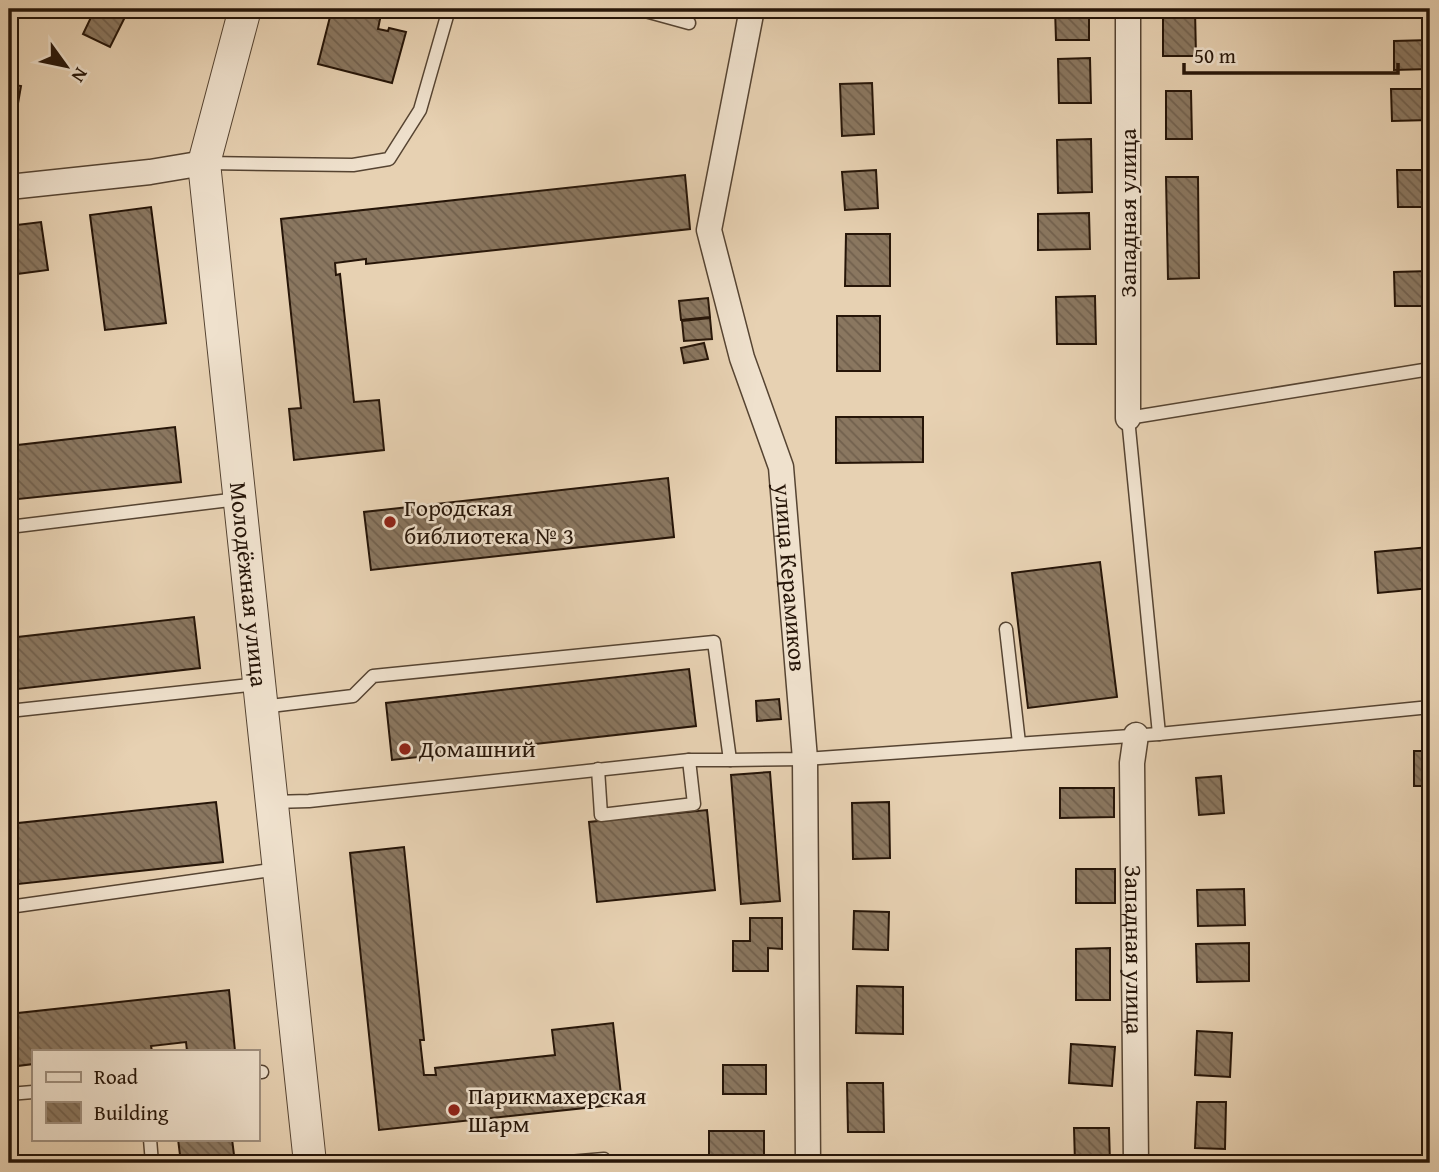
<svg xmlns="http://www.w3.org/2000/svg" width="1439" height="1172" font-family="'Gentium Book Plus',serif">
<defs>
<pattern id="building-back-hatch" width="6" height="6" patternUnits="userSpaceOnUse" patternTransform="scale(1.75)"><rect width="6" height="6" fill="#8a7760"/><path d="M-1 5l2 2M0 0l6 6M5-1l2 2" fill="none" stroke="#71604d"/></pattern>
</defs>
<rect width="100%" height="100%" fill="#e7d1b2"/>
<filter id="stains"><feTurbulence type="fractalNoise" baseFrequency=".00286" numOctaves="4"/><feColorMatrix values="0 0 0 0 .2 0 0 0 0 .09 0 0 0 0 .02 0 0 0 .5 -.17"/></filter>
<radialGradient id="worn" r=".72"><stop offset=".6" stop-color="#630" stop-opacity="0"/><stop offset="1" stop-color="#630" stop-opacity=".3"/></radialGradient>
<g fill="url(#building-back-hatch)" stroke="#261508" stroke-width="2">
<polygon points="95,9 129,9 110,47 83,34"/>
<polygon points="332,9 388,9 387,11 382,9 378,29 388,31 389,28 406,32 392,83 318,64"/>
<polygon points="1055,9 1089,9 1089,40 1056,40"/>
<polygon points="1163,9 1195,9 1196,56 1163,56"/>
<polygon points="1430,40 1430,69 1394,70 1394,41"/>
<polygon points="1090,58 1091,103 1059,103 1058,59"/>
<polygon points="872,83 874,134 842,136 840,84"/>
<polygon points="9,84 21,86 13,132 9,131"/>
<polygon points="1391,89 1430,89 1430,120 1392,121"/>
<polygon points="1166,91 1191,91 1192,139 1166,139"/>
<polygon points="1091,139 1092,192 1058,193 1057,140"/>
<polygon points="876,170 878,208 845,210 842,172"/>
<polygon points="1397,170 1430,170 1430,207 1398,207"/>
<polygon points="685,175 690,229 366,264 366,259 335,263 336,275 340,274 354,402 379,400 384,450 294,460 289,409 301,408 281,219"/>
<polygon points="1166,177 1198,177 1199,278 1168,279"/>
<polygon points="151,207 166,323 105,330 90,215"/>
<polygon points="1089,213 1090,249 1038,250 1038,214"/>
<polygon points="41,222 48,270 9,275 9,226"/>
<polygon points="846,234 890,234 890,286 845,286"/>
<polygon points="1430,271 1430,306 1395,306 1394,272"/>
<polygon points="1095,296 1096,344 1057,344 1056,297"/>
<polygon points="708,298 710,317 681,320 679,301"/>
<rect x="837" y="316" width="43" height="55"/>
<polygon points="710,318 712,339 684,341 682,321"/>
<polygon points="704,343 708,359 684,363 681,348"/>
<polygon points="836,417 923,417 923,462 836,463"/>
<polygon points="175,427 181,482 9,500 9,446"/>
<polygon points="668,478 674,537 371,570 364,512"/>
<polygon points="1429,547 1430,588 1378,593 1375,552"/>
<polygon points="1100,562 1117,697 1028,708 1012,573"/>
<polygon points="194,617 200,668 9,690 9,638"/>
<polygon points="689,669 696,726 392,760 386,703"/>
<polygon points="779,699 781,719 757,721 756,701"/>
<rect x="1414" y="751" width="16" height="35"/>
<polygon points="770,772 780,901 741,904 731,775"/>
<polygon points="1221,776 1224,813 1199,815 1196,778"/>
<polygon points="1060,788 1114,788 1114,817 1060,818"/>
<polygon points="216,802 223,862 9,885 9,824"/>
<polygon points="889,802 890,858 853,859 852,803"/>
<polygon points="707,810 715,890 597,902 589,822"/>
<polygon points="404,847 424,1040 420,1040 424,1075 436,1075 435,1068 555,1055 552,1030 613,1023 622,1104 379,1130 350,853"/>
<rect x="1076" y="869" width="39" height="34"/>
<polygon points="1244,889 1245,925 1198,926 1197,890"/>
<polygon points="854,911 889,912 888,950 853,949"/>
<polygon points="750,918 782,918 782,949 768,948 768,971 733,971 733,941 750,941"/>
<polygon points="1249,943 1249,981 1197,982 1196,944"/>
<rect x="1426" y="947" width="4" height="71"/>
<polygon points="1110,948 1110,1000 1076,1000 1076,949"/>
<polygon points="857,986 903,987 903,1034 856,1033"/>
<polygon points="229,990 235,1051 187,1051 186,1042 151,1046 152,1051 33,1051 33,1064 9,1067 9,1014"/>
<polygon points="1197,1031 1232,1033 1230,1077 1195,1075"/>
<polygon points="1071,1044 1115,1047 1112,1086 1069,1083"/>
<rect x="723" y="1065" width="43" height="29"/>
<polygon points="847,1083 883,1083 884,1132 848,1132"/>
<polygon points="1197,1102 1226,1102 1225,1149 1195,1148"/>
<polygon points="1074,1128 1109,1128 1110,1163 1075,1163"/>
<rect x="709" y="1131" width="55" height="32"/>
<polygon points="178,1139 232,1139 235,1163 181,1163"/>
</g>
<g fill="none" stroke-linecap="round" stroke-linejoin="round">
<defs>
<g id="service">
<polyline points="638,9 689,23"/>
<polyline points="206,163 353,165 389,159 420,110 449,9"/>
<polyline points="9,527 238,499"/>
<polyline points="1006,629 1019,743"/>
<polyline points="262,707 353,696 373,676 714,642 730,760 689,760 309,801 271,802"/>
<polyline points="9,711 259,684"/>
<polyline points="1159,734 1128,418 1430,369"/>
<polyline points="730,760 805,759 1159,734 1430,707"/>
<polyline points="598,769 601,815 694,804 689,760"/>
<polyline points="9,907 278,869"/>
<polyline points="257,1072 262,1072"/>
<polyline points="9,1094 33,1092"/>
<polyline points="150,1139 152,1163"/>
<polyline points="557,1163 604,1159 605,1163"/>
</g>
<g id="minor">
<path id="s1" d="M752 9 709 230 742 358 781 467 805 759 808 1163"/>
<polyline points="1128,9 1128,418"/>
<polyline points="9,187 150,172 204,163"/>
<path id="s2" d="M1136 735 1132 763 1136 1163"/>
</g>
<g id="tertiary">
<path id="s3" d="M245 9 204 163 310 1163"/>
</g>
</defs>
<use href="#service" stroke="#564432" stroke-width="15"/>
<use href="#minor" stroke="#564432" stroke-width="27"/>
<use href="#tertiary" stroke="#564432" stroke-width="34"/>
<use href="#service" stroke="#efe1cd" stroke-width="12"/>
<use href="#minor" stroke="#efe1cd" stroke-width="24"/>
<use href="#tertiary" stroke="#efe1cd" stroke-width="32"/>
</g>
<g fill="#8f2418" stroke="#efe1cd" stroke-width="2.5">
<circle cx="390" cy="522" r="7"/>
<circle cx="405" cy="749" r="7"/>
<circle cx="454" cy="1110" r="7"/>
</g>
<g text-anchor="middle" stroke-width="5" stroke-linejoin="round" paint-order="stroke">
<g font-size="24" fill="#261508" stroke="#efe1cd">
<text transform="translate(1128 213) rotate(-90)" y="8">Западная улица</text>
<text dy="8" stroke="none"><textPath href="#s1" startOffset="584">улица Керамиков</textPath></text>
<text dy="8" stroke="none"><textPath href="#s3" startOffset="583">Молодёжная улица</textPath></text>
<text dy="8" stroke="none"><textPath href="#s2" startOffset="215">Западная улица</textPath></text>
</g>
<g font-size="24" fill="#261508" stroke="#efe1cd" text-anchor="start">
<text x="404" y="516">Городская<tspan x="404" dy="28">библиотека № 3</tspan></text>
<text x="419" y="757">Домашний</text>
<text x="468" y="1104">Парикмахерская<tspan x="468" dy="28">Шарм</tspan></text>
</g>
</g>
<rect width="1439" height="1172" fill="none" stroke="#e7d1b2" stroke-width="35"/>
<rect x="10" y="10" width="1418" height="1151" fill="none" stroke="#261508" stroke-width="3.5"/>
<rect x="18" y="18" width="1404" height="1137" fill="none" stroke="#261508" stroke-width="2"/>
<rect x="32" y="1050" width="228" height="91" fill="#efe1cd" stroke="#9f8f7e" stroke-width="2"/>
<rect x="46" y="1072" width="35" height="10" fill="#efe1cd" stroke="#9f8f7e" stroke-width="2"/>
<text x="94" y="1084" font-size="21" fill="#261508">Road</text>
<rect x="46" y="1102" width="35" height="21" fill="url(#building-back-hatch)" stroke="#9f8f7e" stroke-width="2"/>
<text x="94" y="1120" font-size="21" fill="#261508">Building</text>
<g transform="translate(66 66) rotate(123)" stroke="#efe1cd" stroke-width="5" paint-order="stroke">
<path d="M0-5L12 26L0 18L-12 26Z" fill="#261508"/>
<text y="-10" font-size="19" font-weight="bold" text-anchor="middle" fill="#261508">N</text>
</g>
<path d="M1184 63v10h214v-10" fill="none" stroke="#261508" stroke-width="3.5"/>
<text x="1194" y="63" font-size="21" fill="#261508" stroke="#efe1cd" stroke-width="5" paint-order="stroke">50 m</text>
<rect width="100%" height="100%" filter="url(#stains)"/>
<rect width="100%" height="100%" fill="url(#worn)"/>
</svg>
